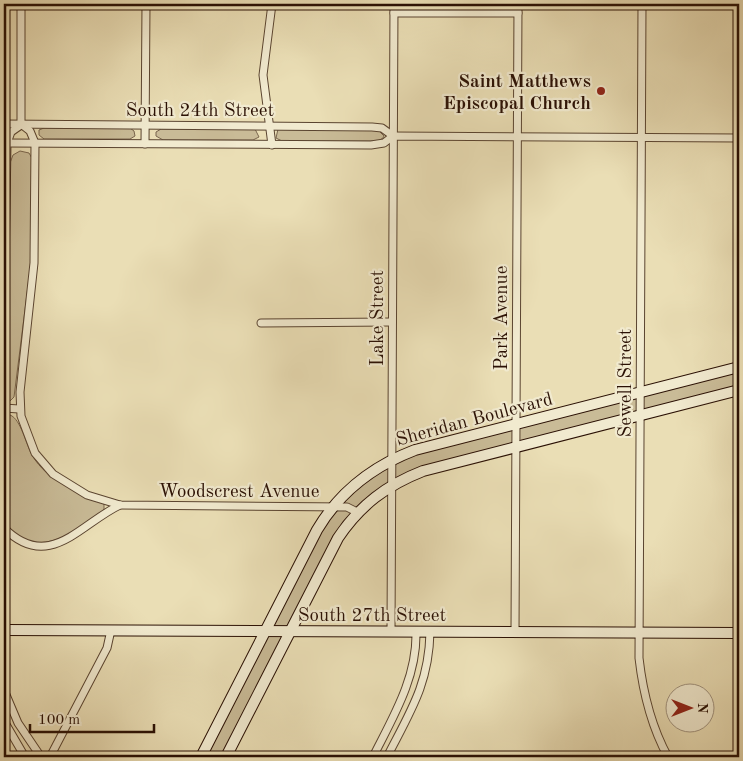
<svg xmlns="http://www.w3.org/2000/svg" width="743" height="761" font-family="'Old Standard TT',serif">
<rect width="100%" height="100%" fill="#eadeb5"/>
<filter id="stains"><feTurbulence type="fractalNoise" baseFrequency=".004" numOctaves="4"/><feColorMatrix values="0 0 0 0 .2 0 0 0 0 .09 0 0 0 0 .02 0 0 0 .5 -.17"/></filter>
<radialGradient id="worn" r=".72"><stop offset=".6" stop-color="#630" stop-opacity="0"/><stop offset="1" stop-color="#630" stop-opacity=".3"/></radialGradient>
<g fill="#c9bb97" stroke="#7a664e">
<polygon points="44,128 130,128 134,131 135,136 130,139 44,139 39,135 39,130"/>
<polygon points="161,129 255,129 259,137 253,140 163,140 156,136 156,132"/>
<polygon points="278,129 378,130 384,136 383,138 378,141 282,141 276,138"/>
<polygon points="20,151 29,153 33,160 32,254 14,397 9,402 4,400 9,281 10,163 13,155"/>
<polygon points="739,367 739,390 424,471 357,512 226,757 201,757 324,517 392,459"/>
<path d="M10 415C21 419 26 445 32 455 48 483 78 489 104 504V510C74 533 37 562 4 524V416Z"/>
</g>
<g fill="none" stroke-linecap="round" stroke-linejoin="round">
<defs>
<g id="street">
<polyline points="272,4 263,75 272,145"/>
<path d="M642 4 639 658C643 693 651 726 668 757"/>
<polyline points="394,13 518,13"/>
<polyline points="4,124 372,127 382,128 393,136"/>
<polyline points="21,124 30,131 35,143 34,263 20,392 21,416 35,453 53,474 87,495 120,505 347,507 357,512"/>
<polyline points="21,124 21,4"/>
<polyline points="4,143 371,145 384,143 393,136 739,138"/>
<polyline points="145,144 146,4"/>
<polyline points="261,323 392,322"/>
<polyline points="4,334 7,143 11,132 21,125"/>
<polyline points="4,408 19,409"/>
<path d="M4 528C49 573 81 523 120 505"/>
<polyline points="391,632 394,4"/>
<polyline points="515,632 518,4"/>
<polyline points="4,690 18,723 41,757"/>
<polyline points="4,721 25,757"/>
<polyline points="374,756 662,757"/>
<polyline points="50,757 107,648 111,630"/>
<path d="M373 757C393 717 417 678 416 632"/>
<path d="M387 757C410 712 429 684 430 632"/>
</g>
<g id="secondary">
<polyline points="4,630 739,633"/>
<path d="M201 757 317 530C340 491 373 466 415 450L739 367"/>
<path d="M226 757 338 538C360 505 387 485 423 471L739 390"/>
</g>
</defs>
<use href="#street" stroke="#5a4430" stroke-width="9"/>
<use href="#secondary" stroke="#2a1004" stroke-width="12"/>
<use href="#street" stroke="#f1eacf" stroke-width="7"/>
<use href="#secondary" stroke="#f1eacf" stroke-width="10"/>
</g>
<circle fill="#8f2418" stroke="#f1eacf" stroke-width="2" cx="601" cy="91" r="5"/>
<g text-anchor="middle" stroke-width="4.5" stroke-linejoin="round" paint-order="stroke">
<g font-size="19" font-weight="bold" fill="#2a1004" stroke="#f1eacf" text-anchor="end">
<text x="591" y="87">Saint Matthews<tspan x="591" dy="22">Episcopal Church</tspan></text>
</g>
<g font-size="19" fill="#2a1004" stroke="#f1eacf">
<text x="200" y="116">South 24th Street</text>
<text transform="translate(376 318) rotate(-90)" y="7">Lake Street</text>
<text transform="translate(500 318) rotate(-90)" y="7">Park Avenue</text>
<text transform="translate(624 383) rotate(-90)" y="7">Sewell Street</text>
<text transform="translate(474 418) rotate(-15)" y="7">Sheridan Boulevard</text>
<text x="239" y="497">Woodscrest Avenue</text>
<text x="372" y="621">South 27th Street</text>
</g>
</g>
<rect width="743" height="761" fill="none" stroke="#eadeb5" stroke-width="20"/>
<rect x="5" y="5" width="733" height="751" fill="none" stroke="#2a1004" stroke-width="2.5"/>
<rect x="10" y="10" width="723" height="741" fill="none" stroke="#2a1004"/>
<g transform="translate(690 708) rotate(90)"><circle r="24" fill="#f1eacf" stroke="#a1937e"/>
<path d="M0-4L9 19L0 12L-9 19Z" fill="#8f2418"/>
<text y="-8" font-size="14" font-weight="bold" text-anchor="middle" fill="#2a1004">N</text>
</g>
<path d="M30 724v8h124v-8" fill="none" stroke="#2a1004" stroke-width="2.5"/>
<text x="38" y="724" font-size="15" fill="#2a1004" stroke="#f1eacf" stroke-width="4" paint-order="stroke">100 m</text>
<rect width="100%" height="100%" filter="url(#stains)"/>
<rect width="100%" height="100%" fill="url(#worn)"/>
</svg>
